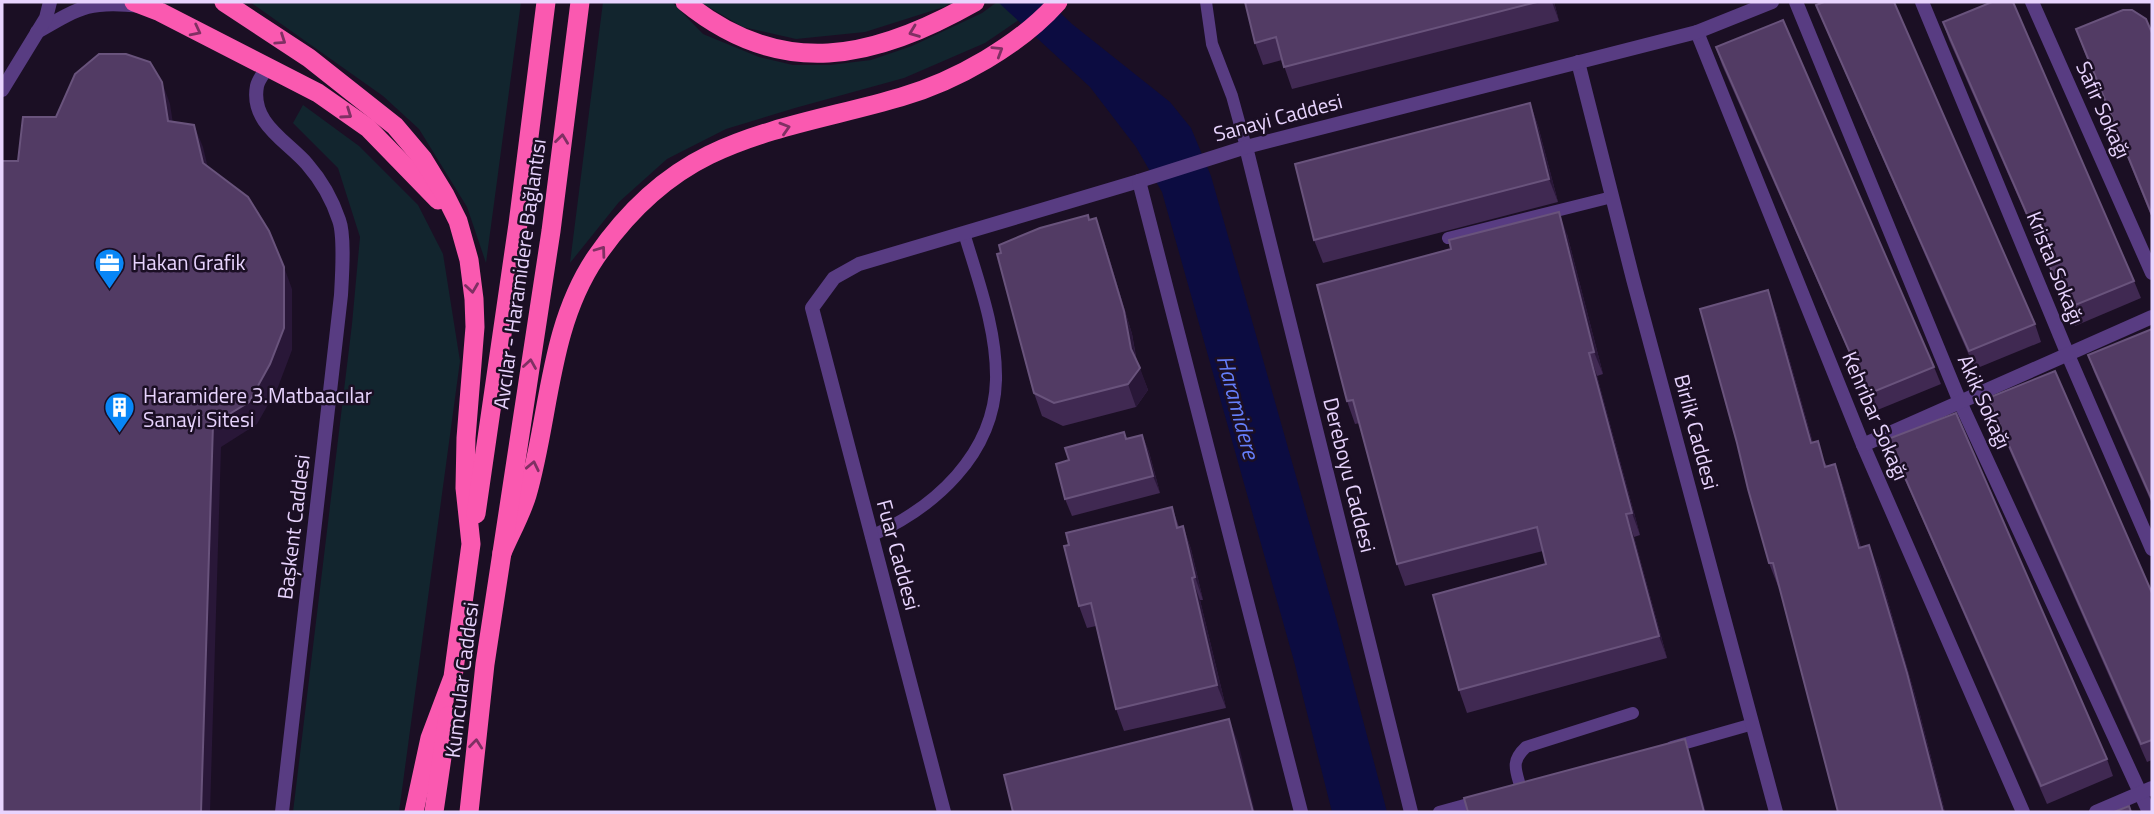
<svg xmlns="http://www.w3.org/2000/svg" width="2154" height="814" font-family="'Titillium Web',sans-serif">
<rect width="100%" height="100%" fill="#1b0f24"/>
<g fill="#12252e">
<polygon points="250,2 521,2 486,263 467,207 419,129 383,96"/>
<polygon points="603,2 672,2 703,34 759,57 793,65 830,65 871,60 912,46 982,13 997,2 1038,2 1026,15 985,43 904,78 795,108 726,129 667,159 619,202 570,263"/>
<polygon points="700,2 951,2 944,7 865,32 796,39 743,27"/>
<polygon points="303,105 359,146 418,205 443,254 460,361 399,812 293,812 352,324 360,237 338,168 293,123"/>
</g>
<polygon fill="#0c0c41" points="998,2 1049,2 1072,24 1170,102 1191,128 1211,176 1337,621 1387,812 1332,812 1294,661 1162,192 1136,147 1090,87"/>
<g fill="none" stroke-linecap="round" stroke-linejoin="round">
<g stroke="#583c82" stroke-width="12">
<polyline points="1206,2 1212,44 1232,96 1246,147"/>
<polyline points="1448,238 1612,197"/>
<path d="M871 536C934 508 994 455 996 380 997 330 978 280 964 233"/>
<polyline points="1672,747 1753,724"/>
<path d="M1521 789C1516 770 1510 762 1526 747L1633 713"/>
<polyline points="1439,812 1479,801"/>
</g>
<g stroke="#583c82" stroke-width="14">
<polyline points="1796,2 1960,402 2149,812"/>
<polyline points="1922,2 2068,355 2152,549"/>
<polyline points="2032,2 2152,273"/>
<path d="M37 32C80 7 90 0 141 6"/>
<polyline points="1697,32 1863,445 2023,812"/>
<polyline points="2,90 46,18 50,2"/>
<polyline points="1863,445 2152,317"/>
<polyline points="944,812 812,308 834,278 859,264 1139,181"/>
<polyline points="2096,812 2152,788"/>
</g>
<g stroke="#583c82" stroke-width="14">
<polyline points="1578,62 1633,279 1776,812"/>
<path d="M267 68C264 73 258 80 257 86 250 123 287 141 307 164 321 180 332 199 339 220 345 236 342 276 341 295L282 812"/>
<polyline points="1246,147 1411,812"/>
<polyline points="1301,812 1139,181 1246,147 1697,32 1772,2"/>
</g>
<g stroke="#fa59b0" stroke-width="19">
<polyline points="134,2 160,12 318,93 368,128 438,200"/>
<polyline points="224,2 309,58 395,126 423,159 445,195 458,221 469,260 474,299 475,327 466,438 465,488 471,544 453,677 430,738 414,812"/>
<path d="M685 2C782 81 874 59 975 2"/>
<polyline points="476,514 518,224 546,2"/>
<path d="M502 553C510 534 521 515 527 495 550 416 548 328 596 257 625 215 662 178 709 155 769 126 837 116 901 97 956 81 1020 45 1058 2"/>
<polyline points="434,812 448,716"/>
<polyline points="469,812 485,664 551,231 580,2"/>
</g>
</g>
<g fill="#402952">
<polygon points="1245,2 1554,2 1559,21 1292,89 1282,60 1263,65 1255,43"/>
<polygon points="1816,5 2035,324 2041,342 1975,369 1823,22"/>
<polygon points="1943,22 2134,281 2141,298 2075,326 1949,40"/>
<polygon points="2076,29 2152,33 2152,218 2084,51"/>
<polygon points="1716,47 1934,367 1941,384 1875,411 1722,65"/>
<polygon points="1530,103 1538,126 1558,202 1323,263 1314,240"/>
<polygon points="1089,220 1104,241 1132,334 1137,362 1148,390 1136,407 1063,426 1042,416 1034,393"/>
<polygon points="1567,234 1603,374 1597,376 1640,535 1634,537 1667,658 1467,713 1459,690 1546,564 1543,551 1405,586 1397,564 1360,423 1355,424 1347,401 1451,249"/>
<polygon points="1776,312 1813,443 1827,466 1835,464 1843,486 1861,547 1878,567 1915,695 1945,812 1838,812 1779,585 1778,586 1769,563"/>
<polygon points="2152,329 2152,504 2094,372 2088,355"/>
<polygon points="1988,398 2152,593 2152,760 2147,762 1994,415"/>
<polygon points="1142,435 1149,452 1160,493 1072,516 1065,499 1069,460 1127,439"/>
<polygon points="1888,439 2107,759 2113,776 2047,804 1895,457"/>
<polygon points="1172,507 1179,527 1183,526 1191,549 1203,600 1200,600 1226,708 1124,731 1116,709 1096,626 1087,628 1079,606 1069,545"/>
</g>
<g fill="#291738">
<polygon points="1552,2 1554,2 1559,21"/>
<polygon points="162,82 170,104 176,143 168,121"/>
<polygon points="1530,103 1538,126 1558,202 1549,179"/>
<polygon points="194,125 203,147 212,185 203,163"/>
<polygon points="1559,212 1567,234 1603,374 1594,352"/>
<polygon points="1096,218 1104,241 1132,334 1138,370 1140,368 1148,390 1136,407 1128,384 1131,349"/>
<polygon points="284,267 292,289 292,350 278,387 257,424 221,447 210,812 201,812 213,424"/>
<polygon points="1768,290 1776,312 1819,465 1811,443"/>
<polygon points="1589,353 1597,376 1640,535 1632,513"/>
<polygon points="1142,435 1149,452 1160,493 1153,476"/>
<polygon points="1835,464 1843,486 1867,570 1859,548"/>
<polygon points="1626,514 1634,537 1667,658 1659,636"/>
<polygon points="1183,526 1191,549 1203,600 1195,577"/>
<polygon points="1869,545 1878,567 1915,695 1945,812 1943,812"/>
<polygon points="1192,578 1200,600 1226,708 1217,685"/>
<polygon points="1229,719 1238,742 1255,812 1253,812"/>
<polygon points="1685,739 1693,762 1706,812 1704,812"/>
</g>
<g fill="#523b64" stroke="#69537c" stroke-width="2">
<polygon points="1245,2 1537,2 1284,67 1276,37 1255,43"/>
<polygon points="1824,2 1894,2 2035,324 1969,351 1816,5"/>
<polygon points="1992,2 2013,2 2134,281 2068,308 1943,22"/>
<polygon points="2123,10 2132,10 2146,19 2152,33 2152,215 2076,29"/>
<polygon points="1783,20 1934,367 1868,394 1716,47"/>
<polygon points="99,54 126,54 150,62 162,82 168,121 194,125 203,163 248,197 269,231 284,267 284,328 270,364 249,402 213,424 201,812 2,812 2,161 18,161 23,117 56,117 75,74"/>
<polygon points="1530,103 1549,179 1314,240 1295,164"/>
<polygon points="1559,212 1594,352 1589,353 1632,513 1626,514 1659,636 1459,690 1433,595 1546,564 1537,527 1397,564 1353,400 1347,401 1317,285 1451,249 1449,240"/>
<polygon points="1088,215 1089,220 1096,218 1124,311 1131,349 1140,368 1128,384 1054,403 1034,393 997,254 1001,253 999,245 1040,228"/>
<polygon points="1768,290 1811,443 1818,441 1825,467 1835,464 1859,548 1869,545 1907,673 1943,812 1838,812 1773,563 1769,563 1748,489 1737,443 1700,309"/>
<polygon points="2152,329 2152,500 2088,355"/>
<polygon points="2055,371 2152,593 2152,740 2141,744 1988,398"/>
<polygon points="1956,413 2107,759 2041,786 1888,439"/>
<polygon points="1124,432 1126,439 1142,435 1153,476 1065,499 1056,464 1069,460 1065,448"/>
<polygon points="1172,507 1177,528 1183,526 1195,577 1192,578 1217,685 1116,709 1091,603 1079,606 1064,546 1069,545 1066,533"/>
<polygon points="1229,719 1253,812 1013,812 1004,775"/>
<polygon points="1685,739 1704,812 1468,812 1464,798"/>
<polygon points="2129,806 2131,812 2114,812"/>
</g>
<defs><path id="oneway-chevron" d="M-2-3.5L2.5 0L-2 3.5" fill="none" stroke-width="1.6" stroke-linecap="round" stroke-linejoin="round" transform="scale(1.75)"/></defs>
<g stroke="#7f3063">
<use href="#oneway-chevron" transform="translate(196 31) rotate(27)"/>
<use href="#oneway-chevron" transform="translate(914 32) rotate(159)"/>
<use href="#oneway-chevron" transform="translate(281 40) rotate(34)"/>
<use href="#oneway-chevron" transform="translate(998 51) rotate(-32)"/>
<use href="#oneway-chevron" transform="translate(347 114) rotate(35)"/>
<use href="#oneway-chevron" transform="translate(785 128) rotate(-17)"/>
<use href="#oneway-chevron" transform="translate(562 139) rotate(-83)"/>
<use href="#oneway-chevron" transform="translate(601 251) rotate(-54)"/>
<use href="#oneway-chevron" transform="translate(472 288) rotate(82)"/>
<use href="#oneway-chevron" transform="translate(530 364) rotate(-81)"/>
<use href="#oneway-chevron" transform="translate(533 466) rotate(-78)"/>
<use href="#oneway-chevron" transform="translate(476 744) rotate(-84)"/>
</g>
<defs>
<symbol id="office-pin" viewBox="-11 -11 22 30"><path d="M0 17L-7.5 6A9.5 9.5 0 1 1 7.5 6Z" fill="#0886f6" stroke="#1b0f24"/><path d="M-6-3h4V-5.5h4V-3h4V5H-6ZM-1-4.5V-3h2v-1.5ZM-6 0V1H6V0Z" fill="#fff"/></symbol>
<symbol id="building-pin" viewBox="-11 -11 22 30"><path d="M0 17L-7.5 6A9.5 9.5 0 1 1 7.5 6Z" fill="#0886f6" stroke="#1b0f24"/><path d="M-4-6H4V6H1V3H-1V6H-4ZM-2.5-4.3h1.7v1.8h-1.7ZM.8-4.3h1.7v1.8H.8ZM-2.5-1h1.7V.8h-1.7ZM.8-1h1.7V.8H.8Z" fill="#fff"/></symbol>
</defs>
<g fill-rule="evenodd">
<use href="#office-pin" x="92" y="246" width="35" height="47"/>
<use href="#building-pin" x="102" y="390" width="35" height="47"/>
</g>
<g text-anchor="middle" stroke-width="5" stroke-linejoin="round" paint-order="stroke">
<g font-size="21" fill="#e8d4fe" stroke="#1b0f24">
<text transform="translate(2103 110) rotate(66)" y="7">Safir Sokağı</text>
<text transform="translate(1278 118) rotate(-15)" y="7">Sanayi Caddesi</text>
<text transform="translate(2055 268) rotate(68)" y="7">Kristal Sokağı</text>
<text transform="translate(520 274) rotate(-82)" y="7">Avcılar - Haramidere Bağlantısı</text>
<text transform="translate(1984 402) rotate(66)" y="7">Akik Sokağı</text>
<text transform="translate(1875 416) rotate(67)" y="7">Kehribar Sokağı</text>
<text transform="translate(1696 432) rotate(75)" y="7">Birlik Caddesi</text>
<text transform="translate(1349 475) rotate(76)" y="7">Dereboyu Caddesi</text>
<text transform="translate(294 527) rotate(-83)" y="7">Başkent Caddesi</text>
<text transform="translate(898 555) rotate(75)" y="7">Fuar Caddesi</text>
<text transform="translate(462 680) rotate(-83)" y="7">Kumcular Caddesi</text>
</g>
<g font-size="21" fill="#e8d4fe" stroke="#1b0f24" text-anchor="start">
<text x="132" y="270">Hakan Grafik</text>
<text x="143" y="403">Haramidere 3.Matbaacılar<tspan x="143" dy="24">Sanayi Sitesi</tspan></text>
</g>
<g font-size="23" font-style="italic" fill="#657efa" stroke="#1b0f24">
<text transform="translate(1238 407) rotate(75)" y="8">Haramidere</text>
</g>
</g>
<rect width="2154" height="814" fill="none" stroke="#e8d4fe" stroke-width="7"/>
</svg>
